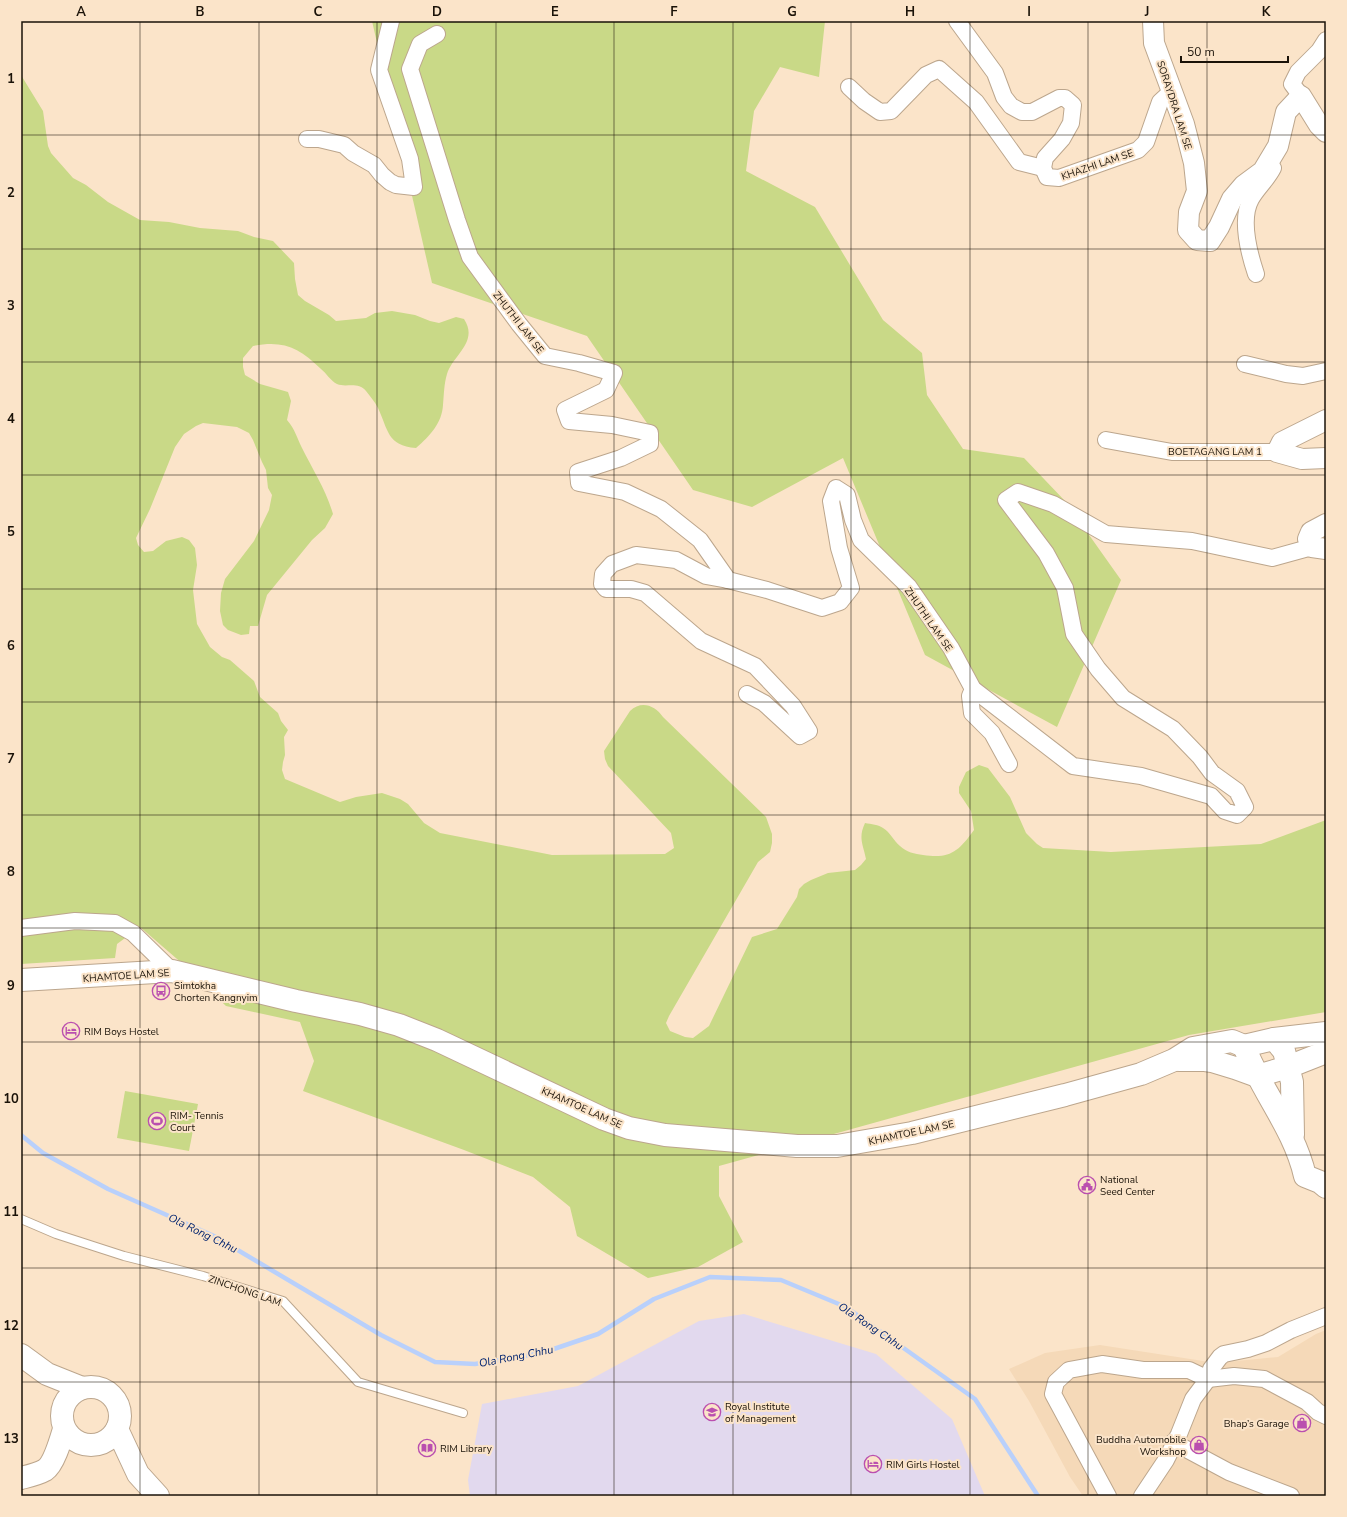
<svg xmlns="http://www.w3.org/2000/svg" width="1347" height="1517" font-family="'Nunito Sans',sans-serif">
<rect width="100%" height="100%" fill="#fbe4c9"/>
<polygon fill="#f5d9b8" points="1326,1330 1326,1496 1083,1496 1070,1477 1029,1401 1009,1369 1045,1353 1100,1345 1216,1363 1278,1357 1316,1334"/>
<polygon fill="#e2d9ee" points="744,1314 876,1354 952,1419 985,1496 470,1496 468,1480 482,1404 578,1386 699,1321"/>
<g fill="#c9d987">
<polygon points="372,21 825,21 819,77 780,67 754,111 746,171 815,207 883,320 922,353 927,395 963,449 1024,458 1065,501 1121,580 1057,727 925,655 843,458 752,507 693,490 587,336 432,283"/>
<path d="M21 75 43 111 48 146 51 153 73 178 86 185 108 202 140 220 169 222 200 228 238 231 254 237 273 241 294 263 295 279 298 295 305 301 329 315 336 321 366 318 375 313 392 311 415 315 430 321 439 323 456 317 464 319C479 342 453 355 447 374 444 384 444 394 443 405 442 423 430 436 416 448 387 446 388 429 378 408 375 402 370 396 366 391 358 381 346 388 337 384 331 381 326 373 321 369 299 348 284 340 253 346L243 358V367L245 375 260 384 288 392 291 401 287 420C296 431 296 436 302 448 313 470 326 490 333 514L325 528 312 540 267 595 258 626H250L249 634 241 635 228 630 223 625 220 611 221 593 225 579 254 541 269 510 272 495 268 488 266 470 262 462 253 440 249 433 237 427 203 423 196 426 184 434 175 447 150 509 136 538 138 545 144 552 153 551 166 541 182 537 189 540 195 548 197 565 193 590 197 624 210 647 222 657 230 660 254 681 260 697 278 713 281 721 288 730 284 737 285 755 283 762 282 770 285 779 340 802 356 797 382 793 400 799 408 804 424 823 440 833 552 855 665 854 674 848 671 833 608 766 605 759 604 751 630 711C641 700 655 705 663 717L766 817 772 834V843L770 852 758 862 669 1016 666 1023 670 1031 685 1037 693 1038 709 1026 752 937 777 929 797 897 799 889 804 884 811 880 828 873 855 870 861 865 866 859C863 844 858 838 865 823 871 824 879 825 883 828 890 832 894 841 900 846 906 852 915 854 923 855 950 859 958 852 974 830L971 811 959 793V787L966 772 979 765 988 768 1010 797 1026 833 1037 844 1043 848 1111 852 1261 844 1326 820V1012L1189 1035 719 1166V1196L743 1242 698 1267 648 1278 577 1236 570 1207 533 1177 464 1150 303 1091 314 1061 300 1022 226 1006 184 965 140 927 117 944 115 958 21 964Z"/>
<polygon points="125,1091 198,1104 189,1151 117,1138"/>
</g>
<g fill="none" stroke-linecap="round" stroke-linejoin="round">
<polyline stroke="#b9d0fb" stroke-width="4.5" points="21,1135 43,1153 108,1189 214,1236 381,1335 435,1362 475,1364 542,1353 598,1334 654,1299 710,1277 781,1280 846,1307 975,1399 1038,1496"/>
<defs>
<polyline id="service" points="21,1219 56,1234 124,1256 203,1276 283,1301 358,1382 463,1413"/>
<g id="minor">
<polyline points="957,21 995,73 1004,97 1011,106 1022,112 1032,112 1059,98 1065,98 1073,105 1071,123 1062,139 1045,158 1043,168 1047,177 1059,178 1138,150 1146,142 1160,102 1172,91"/>
<polyline points="437,34 420,44 410,69 457,220 470,257 519,324 545,356 579,363 614,373 606,390 565,410 569,421 612,425 650,433 650,444 621,458 578,472 579,483 625,492 661,509 700,540 728,580 767,590 822,608 840,602 851,588 839,548 831,501 836,488 847,495 853,520 861,540 909,587 951,648 973,689 1073,766 1141,776 1211,796 1225,811 1237,815 1245,807 1237,791 1212,773 1200,757 1173,729 1123,698 1098,669 1074,634 1065,588 1046,553 1006,500 1018,492 1053,504 1106,534 1192,541 1272,558 1312,547"/>
<polyline points="849,87 864,101 880,112 891,111 926,75 939,69 976,102 1019,162 1043,168"/>
<polyline points="1301,96 1292,84 1298,72 1319,51 1326,40"/>
<polyline points="307,139 319,139 344,145 353,153 374,165 382,175 390,182 396,185 414,187 410,159 379,70 391,21"/>
<path d="M1256 274C1249 253 1240 219 1251 199 1257 188 1267 180 1273 168"/>
<polyline points="1245,364 1286,374 1303,376 1326,371"/>
<polyline points="1106,440 1172,452 1277,452"/>
<polyline points="728,580 706,576 676,560 636,555 612,564 603,574 602,584 606,589 631,589 645,593 701,641 755,666 793,706 809,731 800,736 764,703 747,694"/>
<polyline points="973,689 970,696 972,713 992,733 1009,764"/>
<polyline points="21,928 75,921 115,923 133,933 172,971"/>
<polyline points="1173,1442 1229,1472 1291,1496"/>
<polyline points="1108,1496 1053,1394 1056,1382 1069,1370 1102,1364 1143,1370 1189,1370 1208,1379 1234,1376 1264,1379 1307,1402 1318,1412 1326,1416"/>
<polyline points="1142,1496 1166,1460 1179,1434 1193,1399 1208,1379 1211,1369 1220,1357 1224,1354 1248,1349 1266,1343 1291,1330 1326,1316"/>
</g>
<g id="tertiary">
<polyline points="1153,21 1154,43 1184,124 1194,163 1197,191 1189,212 1188,230 1197,240 1210,241 1219,227 1232,199 1244,185 1263,171 1278,146 1286,112 1301,96 1319,125 1326,132"/>
<polyline points="1326,420 1282,442 1277,452 1302,459 1326,458"/>
<polyline points="1326,524 1311,532 1308,539 1312,547 1326,549"/>
</g>
<g id="primary">
<polyline points="21,980 172,971 296,1001 360,1014 399,1025 437,1040 604,1119 629,1128 665,1135 797,1146 837,1146 912,1133 1065,1095 1141,1074 1174,1060 1193,1048 1232,1041 1244,1046"/>
<polyline points="1274,1039 1284,1051 1292,1082 1293,1135"/>
<path d="M1244 1046C1261 1091 1294 1128 1305 1176L1320 1182 1326 1187"/>
<polyline points="1244,1046 1274,1039 1326,1033"/>
<polyline points="1179,1060 1205,1060 1212,1061 1235,1068 1257,1076 1288,1067 1326,1052"/>
<polyline points="21,1355 47,1374 82,1388"/>
<circle cx="91" cy="1416" r="29"/>
<polyline points="117,1429 138,1474 158,1496"/>
<path d="M21 1478C29 1476 38 1474 45 1470 54 1464 61 1439 64 1429"/>
</g>
</defs>
<use href="#service" stroke="#bca68d" stroke-width="10"/>
<use href="#minor" stroke="#bca68d" stroke-width="18"/>
<use href="#tertiary" stroke="#bca68d" stroke-width="22"/>
<use href="#primary" stroke="#bca68d" stroke-width="24"/>
<use href="#service" stroke="#fff" stroke-width="8"/>
<use href="#minor" stroke="#fff" stroke-width="16"/>
<use href="#tertiary" stroke="#fff" stroke-width="20"/>
<use href="#primary" stroke="#fff" stroke-width="22"/>
</g>
<path fill="none" stroke="#1a1208" stroke-width="1" stroke-opacity="0.55" d="M140 21V1496M259 21V1496M377 21V1496M496 21V1496M614 21V1496M733 21V1496M851 21V1496M970 21V1496M1088 21V1496M1207 21V1496M21 135H1326M21 249H1326M21 362H1326M21 475H1326M21 589H1326M21 702H1326M21 815H1326M21 928H1326M21 1042H1326M21 1155H1326M21 1268H1326M21 1382H1326"/>
<defs>
<symbol id="bus-ring" viewBox="-11 -11 22 22"><circle r="9.5" fill="#fbe4c9" stroke="#ba4faf" stroke-width="1.5"/><path d="M-5-6H5V4H4V6H2V4H-2V6H-4V4H-5ZM-3.5-4V0h7V-4ZM-3.5 1.2v1.5H-2V1.2ZM2 1.2v1.5H3.5V1.2Z" fill="#ba4faf"/></symbol>
<symbol id="hotel-ring" viewBox="-11 -11 22 22"><circle r="9.5" fill="#fbe4c9" stroke="#ba4faf" stroke-width="1.5"/><path d="M-6-4.5h1.5V1H6V5H4.5V3h-9V5H-6ZM-4 0a1.8 1.8 0 1 1 3.6 0ZM.5 0V-2.5h3Q6-2.5 6 0Z" fill="#ba4faf"/></symbol>
<symbol id="stadium-ring" viewBox="-11 -11 22 22"><circle r="9.5" fill="#fbe4c9" stroke="#ba4faf" stroke-width="1.5"/><path d="M0-5a6.5 5 0 1 0 0 10a6.5 5 0 1 0 0-10ZM-3.5-1.8h7v3.6h-7Z" fill="#ba4faf"/></symbol>
<symbol id="civic-ring" viewBox="-11 -11 22 22"><circle r="9.5" fill="#fbe4c9" stroke="#ba4faf" stroke-width="1.5"/><path d="M-.6-6.5H3V-4.5H.6V-3L4-1V1h2V6H-6V1h2V-1L-.6-3ZM-1.2 2.5V6h2.4V2.5Z" fill="#ba4faf"/></symbol>
<symbol id="university-ring" viewBox="-11 -11 22 22"><circle r="9.5" fill="#fbe4c9" stroke="#ba4faf" stroke-width="1.5"/><path d="M0-5L7-2L0 1L-7-2ZM-4 1L0 2.5L4 1V4Q0 6-4 4Z" fill="#ba4faf"/></symbol>
<symbol id="shop-ring" viewBox="-11 -11 22 22"><circle r="9.5" fill="#fbe4c9" stroke="#ba4faf" stroke-width="1.5"/><path d="M-5-2.5h2.3a2.7 3.5 0 0 1 5.4 0H5L5.5 6h-11ZM-1.5-2.5h3a1.5 2.3 0 0 0-3 0Z" fill="#ba4faf"/></symbol>
<symbol id="library-ring" viewBox="-11 -11 22 22"><circle r="9.5" fill="#fbe4c9" stroke="#ba4faf" stroke-width="1.5"/><path d="M-6-4Q-3-5.5-.7-3.5V5Q-3 3-6 4ZM6-4Q3-5.5 .7-3.5V5Q3 3 6 4Z" fill="#ba4faf"/></symbol>
</defs>
<g fill-rule="evenodd">
<use href="#bus-ring" x="151" y="981" width="20" height="20"/>
<use href="#hotel-ring" x="61" y="1021" width="20" height="20"/>
<use href="#stadium-ring" x="147" y="1111" width="20" height="20"/>
<use href="#civic-ring" x="1077" y="1175" width="20" height="20"/>
<use href="#university-ring" x="702" y="1402" width="20" height="20"/>
<use href="#shop-ring" x="1292" y="1413" width="20" height="20"/>
<use href="#shop-ring" x="1189" y="1435" width="20" height="20"/>
<use href="#library-ring" x="417" y="1438" width="20" height="20"/>
<use href="#hotel-ring" x="863" y="1454" width="20" height="20"/>
</g>
<g text-anchor="middle" stroke-width="4" stroke-linejoin="round" paint-order="stroke">
<g font-size="10" fill="#1a1208" stroke="#fbe4c9">
<text transform="translate(1175 105) rotate(72)" y="4">SORAYDRA LAM SE</text>
<text transform="translate(1097 164) rotate(-19)" y="4">KHAZHI LAM SE</text>
<text transform="translate(519 322) rotate(52)" y="4">ZHUTHI LAM SE</text>
<text x="1215" y="455">BOETAGANG LAM 1</text>
<text transform="translate(929 619) rotate(55)" y="4">ZHUTHI LAM SE</text>
<text transform="translate(126 975) rotate(-4)" y="4">KHAMTOE LAM SE</text>
<text transform="translate(582 1107) rotate(24)" y="4">KHAMTOE LAM SE</text>
<text transform="translate(911 1132) rotate(-12)" y="4">KHAMTOE LAM SE</text>
<text transform="translate(245 1290) rotate(19)" y="4">ZINCHONG LAM</text>
</g>
<g font-size="10" fill="#1a1208" stroke="#fbe4c9" text-anchor="start">
<text x="174" y="989">Simtokha<tspan x="174" dy="12">Chorten Kangnyim</tspan></text>
<text x="84" y="1035">RIM Boys Hostel</text>
<text x="170" y="1119">RIM- Tennis<tspan x="170" dy="12">Court</tspan></text>
<text x="1100" y="1183">National<tspan x="1100" dy="12">Seed Center</tspan></text>
<text x="725" y="1410">Royal Institute<tspan x="725" dy="12">of Management</tspan></text>
<text x="1289" y="1427" text-anchor="end">Bhap’s Garage</text>
<text x="1186" y="1443" text-anchor="end">Buddha Automobile<tspan x="1186" dy="12">Workshop</tspan></text>
<text x="440" y="1452">RIM Library</text>
<text x="886" y="1468">RIM Girls Hostel</text>
</g>
<g font-size="11" font-style="italic" fill="#00236f" stroke="#fbe4c9">
<text transform="translate(203 1233) rotate(26)" y="4">Ola Rong Chhu</text>
<text transform="translate(871 1326) rotate(34)" y="4">Ola Rong Chhu</text>
<text transform="translate(516 1356) rotate(-11)" y="4">Ola Rong Chhu</text>
</g>
</g>
<rect width="1347" height="1517" fill="none" stroke="#fbe4c9" stroke-width="44"/>
<path d="M1181 56v6h107v-6" fill="none" stroke="#1a1208" stroke-width="2"/>
<text x="1187" y="56" font-size="12" fill="#1a1208" stroke="#fbe4c9" stroke-width="3" paint-order="stroke">50 m</text>
<rect x="22" y="22" width="1303" height="1473" fill="none" stroke="#1a1208" stroke-width="1.5"/>
<g font-size="13" text-anchor="middle" font-weight="bold" fill="#1a1208">
<text x="81" y="16">A</text>
<text x="200" y="16">B</text>
<text x="318" y="16">C</text>
<text x="437" y="16">D</text>
<text x="555" y="16">E</text>
<text x="674" y="16">F</text>
<text x="792" y="16">G</text>
<text x="910" y="16">H</text>
<text x="1029" y="16">I</text>
<text x="1147" y="16">J</text>
<text x="1266" y="16">K</text>
<text x="11" y="83">1</text>
<text x="11" y="197">2</text>
<text x="11" y="310">3</text>
<text x="11" y="423">4</text>
<text x="11" y="536">5</text>
<text x="11" y="650">6</text>
<text x="11" y="763">7</text>
<text x="11" y="876">8</text>
<text x="11" y="990">9</text>
<text x="11" y="1103">10</text>
<text x="11" y="1216">11</text>
<text x="11" y="1330">12</text>
<text x="11" y="1443">13</text>
</g>
</svg>
